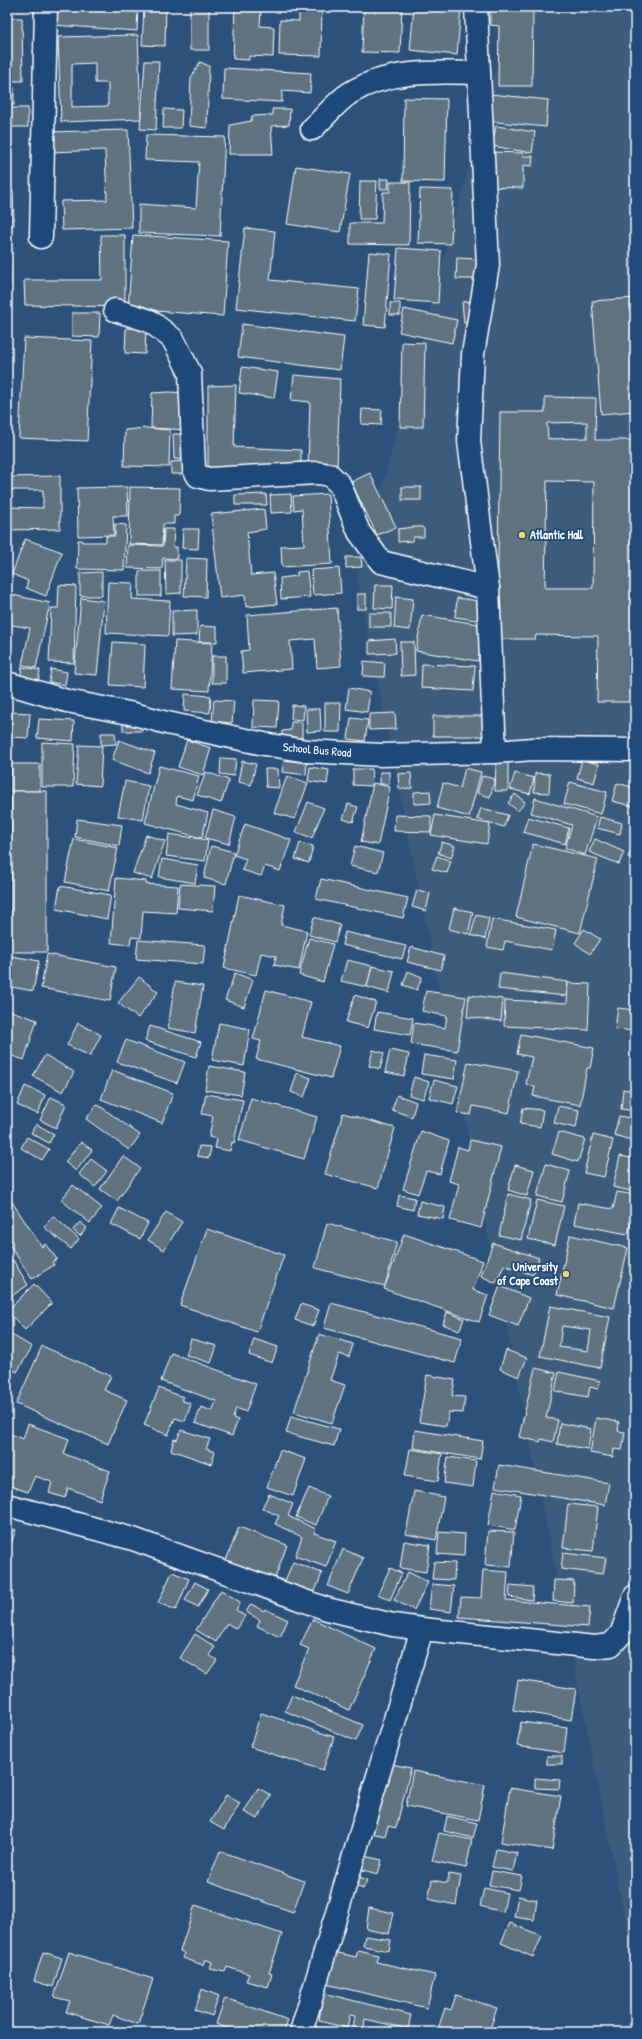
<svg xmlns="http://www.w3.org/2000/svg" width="642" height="2039" font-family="'Patrick Hand',sans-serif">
<rect width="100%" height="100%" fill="#2c527b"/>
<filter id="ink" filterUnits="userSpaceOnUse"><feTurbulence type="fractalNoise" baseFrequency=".025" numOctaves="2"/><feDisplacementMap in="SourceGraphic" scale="8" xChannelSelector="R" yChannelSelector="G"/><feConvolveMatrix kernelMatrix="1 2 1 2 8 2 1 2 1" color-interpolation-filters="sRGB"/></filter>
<g filter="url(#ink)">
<polygon fill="#3b5c7c" points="512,7 635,7 635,1969 357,579"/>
<g fill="#5e7280" stroke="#fff" fill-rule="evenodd">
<polygon points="54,7 138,7 137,31 53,25"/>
<polygon points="144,7 166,7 165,46 142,45"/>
<rect x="190" y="7" width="19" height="43"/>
<polygon points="235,7 261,7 260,26 274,27 273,57 249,56 249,60 233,59"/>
<polygon points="299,7 322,7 321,56 279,55 280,20 299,21"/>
<polygon points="364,7 402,7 400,53 362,52"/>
<polygon points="414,7 461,7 457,55 410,50"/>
<polygon points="490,7 533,7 532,86 498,86 499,26 490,25"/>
<polygon points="7,18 22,18 23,81 7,81"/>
<path d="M138 35 141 119 61 122 58 37ZM95 63V83H108V106L72 107V64Z"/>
<polygon points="145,61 159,61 156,130 140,129"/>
<polygon points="200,62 209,66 207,128 189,126 191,78"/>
<polygon points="224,68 311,73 310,93 282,91 282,102 223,99"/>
<rect x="7" y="88" width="7" height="17"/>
<polygon points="490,94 548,100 546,127 488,121"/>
<polygon points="404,98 447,99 445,182 403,181"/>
<rect x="10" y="108" width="18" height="19"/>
<polygon points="164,109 182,110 181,128 163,128"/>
<polygon points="272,109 290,109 289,125 271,126 273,154 229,154 230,125 251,121 252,116 273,115"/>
<polygon points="496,126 535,132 532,153 492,146"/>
<polygon points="128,130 132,228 62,230 61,201 107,200 105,150 50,152 49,132"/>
<polygon points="146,135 225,137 220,236 139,233 139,204 196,208 199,162 145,160"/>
<polygon points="491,152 523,153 523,156 533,156 532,166 523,165 523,188 490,187"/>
<polygon points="296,166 350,174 340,232 287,224"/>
<polygon points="380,179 389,179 388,189 380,189"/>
<polygon points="360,181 377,181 375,219 359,219"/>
<polygon points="390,182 410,182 409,245 350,244 350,223 382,223 383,192 390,192"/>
<polygon points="420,189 453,190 451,244 418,243"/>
<polygon points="13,190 14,225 7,225 7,191"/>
<polygon points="245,228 275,231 270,280 359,289 355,321 236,308"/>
<polygon points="101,235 125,235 125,307 25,305 24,280 102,280"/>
<polygon points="133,235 228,241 223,316 128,309"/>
<polygon points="398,248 441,251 438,303 394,300"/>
<polygon points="369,252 391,254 385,327 363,325"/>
<polygon points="7,255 9,255 11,284 7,284"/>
<polygon points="457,258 479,259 478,279 456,279"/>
<polygon points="635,298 635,411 601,414 592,301"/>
<polygon points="476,301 478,323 464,323 462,302"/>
<rect x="390" y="303" width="10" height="12"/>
<polygon points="404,309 457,320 452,343 399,332"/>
<polygon points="72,313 100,313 99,337 72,336"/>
<polygon points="242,324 344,337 340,370 238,357"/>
<polygon points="126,328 146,329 145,354 125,353"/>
<polygon points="24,338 92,341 87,441 19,438"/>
<polygon points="402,342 425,343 423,427 400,427"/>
<polygon points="242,367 278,372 274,398 239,393"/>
<polygon points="294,375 340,379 337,469 308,468 310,402 291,400"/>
<polygon points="236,385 234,447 301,450 301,472 208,471 208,386"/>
<polygon points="169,392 189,393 188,430 151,428 152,393"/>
<path d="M545 397 596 398 595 440H635V702H597L598 636 536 635 535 639H497L500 412H545ZM587 422V438L548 439 547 423ZM547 481 594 482 593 588H545Z"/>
<polygon points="7,409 9,409 7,445"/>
<polygon points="362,409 382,410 381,425 361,424"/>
<polygon points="146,428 170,430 169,467 124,466 125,430"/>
<polygon points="173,434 188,434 189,460 174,459"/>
<polygon points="185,461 185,474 171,474 171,462"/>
<polygon points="370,473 396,527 377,535 351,482"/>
<polygon points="60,476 60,529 7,530 7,507 43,508 43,490 7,490 7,477"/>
<polygon points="127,487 128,516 113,516 114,535 78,536 77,488"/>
<polygon points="130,487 180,488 179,516 174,516 174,524 163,524 162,545 129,544"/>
<rect x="402" y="487" width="19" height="13"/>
<polygon points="266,494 267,505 235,505 235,495"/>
<polygon points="291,494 292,512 271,513 270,495"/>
<polygon points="328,494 332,564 282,567 281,546 304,545 302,509 294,510 293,496"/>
<polygon points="264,509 266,529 247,532 251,575 273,573 277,604 246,607 245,595 220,598 211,514"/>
<polygon points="115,524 126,525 124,570 77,569 78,540 82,540 82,542 106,542 106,536 115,536"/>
<polygon points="413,527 422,527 424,529 424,537 414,537 412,541 398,542 398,529"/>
<polygon points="164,529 174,529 173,547 177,547 177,559 163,558 162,569 127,568 128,545 163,546"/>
<polygon points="183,529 199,529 198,549 182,548"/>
<polygon points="25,539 62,552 46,596 26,588 28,581 12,574"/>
<polygon points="346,557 361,557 362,567 346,568"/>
<polygon points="186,558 207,559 206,597 184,596"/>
<polygon points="165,560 181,560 181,593 166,594"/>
<polygon points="339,568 341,593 313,595 311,570"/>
<rect x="139" y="571" width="22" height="25"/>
<polygon points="307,571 310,597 281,599 280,578 297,576 297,572"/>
<polygon points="102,572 102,596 80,596 80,573"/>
<polygon points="108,582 133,583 132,599 170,601 168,636 106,633"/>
<polygon points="59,585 76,586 74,663 49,662 51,608 58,608"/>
<polygon points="375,585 393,585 392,609 374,608"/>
<polygon points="8,594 50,603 36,668 22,665 30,628 7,624"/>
<rect x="357" y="594" width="9" height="15"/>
<polygon points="396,597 413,599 410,630 394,628"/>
<polygon points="81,598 104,601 97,675 74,673"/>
<polygon points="457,598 479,601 477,620 455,617"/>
<polygon points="337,608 341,666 317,668 315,639 290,641 292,669 243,673 241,651 249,650 247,615"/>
<polygon points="197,610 197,635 172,636 172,611"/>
<rect x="369" y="613" width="22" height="14"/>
<polygon points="422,615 484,625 478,661 416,651"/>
<polygon points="200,626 217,627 217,642 199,642"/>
<polygon points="395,639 396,653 369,654 369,641"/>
<polygon points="175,641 212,643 209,691 172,689"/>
<polygon points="113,642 145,644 143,687 110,685"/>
<polygon points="400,642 414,642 415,675 401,676"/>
<rect x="212" y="656" width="14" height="27"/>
<polygon points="364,661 385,663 384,677 363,676"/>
<polygon points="422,664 475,666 473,691 421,688"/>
<polygon points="22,667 40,670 38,683 20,680"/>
<polygon points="51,669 67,672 65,685 49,682"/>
<polygon points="349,688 370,692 367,712 346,709"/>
<polygon points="185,694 211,696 210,713 184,711"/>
<polygon points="214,700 234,701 232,723 212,721"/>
<polygon points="254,700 279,701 277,728 253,727"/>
<polygon points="325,703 341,703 340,732 325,732"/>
<polygon points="292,705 304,706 303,720 291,719"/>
<polygon points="306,709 320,709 321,731 307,732"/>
<polygon points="12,712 30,713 28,738 10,737"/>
<polygon points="395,713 396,729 369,730 369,714"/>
<polygon points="433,716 483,716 484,736 433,736"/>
<polygon points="351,718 368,720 365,741 348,739"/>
<polygon points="39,719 74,721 73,741 37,738"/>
<polygon points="291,722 302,722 302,738 282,739 282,731 291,730"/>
<rect x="123" y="724" width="19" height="7"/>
<polygon points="101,733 115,733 116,744 101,745"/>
<polygon points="119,740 155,753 148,773 112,760"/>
<polygon points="187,740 211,748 203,775 178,767"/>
<polygon points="42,742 75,744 73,787 42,787"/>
<polygon points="79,745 102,746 100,786 76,784"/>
<polygon points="221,758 236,759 234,776 220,774"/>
<polygon points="284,760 307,763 306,775 282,772"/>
<polygon points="582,760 599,764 594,783 577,778"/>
<polygon points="242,761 256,764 251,785 238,782"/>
<polygon points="496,762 508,762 508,791 495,791"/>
<rect x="11" y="764" width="29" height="27"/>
<polygon points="159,766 199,776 193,800 177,796 176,804 208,813 202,838 145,823"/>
<polygon points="310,767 329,770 327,784 308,781"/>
<polygon points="465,768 481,772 469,817 437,808 443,783 460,788"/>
<polygon points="265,769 278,769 279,788 266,787"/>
<polygon points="353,769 372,769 371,786 353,785"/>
<polygon points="206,772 229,780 221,803 197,795"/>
<rect x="380" y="772" width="9" height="12"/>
<polygon points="411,773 412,788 399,789 398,774"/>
<polygon points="515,773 534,778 530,794 510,789"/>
<polygon points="535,773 550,774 549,793 534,792"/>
<polygon points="287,776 308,783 295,819 274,813"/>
<polygon points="482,776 495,779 490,797 477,793"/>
<polygon points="125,781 149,786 143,820 118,816"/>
<polygon points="570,782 607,792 601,814 564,804"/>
<polygon points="373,783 390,787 378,845 361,842"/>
<polygon points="617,783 635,788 635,807 612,801"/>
<polygon points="11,791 47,791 47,952 7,952 7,939 11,939"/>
<polygon points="430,791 431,803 414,804 414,792"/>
<polygon points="515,794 525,802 518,811 508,803"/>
<polygon points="535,798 597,817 585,855 565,848 572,825 531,813"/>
<polygon points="308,802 324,808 312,838 296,832"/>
<polygon points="348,804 358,807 353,822 343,819"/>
<polygon points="481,808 508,815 504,827 477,819"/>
<polygon points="213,810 236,817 229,844 205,838"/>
<polygon points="395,815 431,816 431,832 394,831"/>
<polygon points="435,815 490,824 487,844 431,835"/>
<polygon points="528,817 569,828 565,844 523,832"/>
<polygon points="600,817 622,823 620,834 597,828"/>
<polygon points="77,819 122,825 119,846 75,837"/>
<polygon points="245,824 291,840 280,871 265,866 261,876 242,870 246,859 234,855"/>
<polygon points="169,834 208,840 205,861 166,856"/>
<polygon points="146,835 165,841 152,879 133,873"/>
<polygon points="74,839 118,848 109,891 65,882"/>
<polygon points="595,839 624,852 619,864 589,852"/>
<polygon points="442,842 455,846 451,858 438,853"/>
<polygon points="300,843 313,846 309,863 295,859"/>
<polygon points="635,843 635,861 628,857"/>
<polygon points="533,844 598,859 580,933 516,917"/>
<polygon points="211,846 234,852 226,884 204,878"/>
<polygon points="355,846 383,853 378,872 350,866"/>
<polygon points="437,856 451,861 447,873 432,869"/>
<polygon points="162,859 198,865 195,883 159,877"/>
<polygon points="116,878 146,881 146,884 178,886 176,913 143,911 141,938 131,937 130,945 111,943"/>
<polygon points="321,879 408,898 403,918 316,899"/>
<polygon points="180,884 215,886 213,911 178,908"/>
<polygon points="60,886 111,895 107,919 56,909"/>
<polygon points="417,890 430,893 426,911 412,907"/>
<polygon points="239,895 285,905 281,925 307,931 299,970 274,965 276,956 261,953 256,975 224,968"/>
<polygon points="454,908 473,912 468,934 449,929"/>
<polygon points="476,915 489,918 485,939 471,935"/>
<polygon points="314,917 340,925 335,942 309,935"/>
<polygon points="492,919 556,930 552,950 505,941 503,950 487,947"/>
<polygon points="584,929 600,939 590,954 575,943"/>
<polygon points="345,932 406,946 402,959 342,945"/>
<polygon points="309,938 333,944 323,982 299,975"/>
<polygon points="138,940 205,945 203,964 136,959"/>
<polygon points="411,947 444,956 441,970 407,962"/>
<polygon points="47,954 116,967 110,1001 41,988"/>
<polygon points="7,955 39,961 33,991 7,986"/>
<polygon points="347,960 372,966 367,987 341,981"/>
<polygon points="372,966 394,971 389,993 367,987"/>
<polygon points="408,971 422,977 417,990 403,985"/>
<polygon points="235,973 253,980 244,1007 225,1000"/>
<polygon points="500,973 568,982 566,996 498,989"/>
<polygon points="139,977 158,992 138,1018 118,1003"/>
<polygon points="175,982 203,986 195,1033 168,1028"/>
<polygon points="568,983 590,984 588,1030 504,1026 505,1000 567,1003"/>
<polygon points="266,990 311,1002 302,1037 340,1046 331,1078 256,1059 261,1041 253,1039"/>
<polygon points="426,991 466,997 457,1051 411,1044 414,1023 445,1028 447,1016 422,1011"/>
<polygon points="355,995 376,1002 368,1028 346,1022"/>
<polygon points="469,995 503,999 501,1021 467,1017"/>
<polygon points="618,1008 635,1010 635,1031 615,1029"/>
<polygon points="11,1011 37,1020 24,1060 7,1054 7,1023"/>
<polygon points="377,1012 413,1018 410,1035 374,1029"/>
<polygon points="78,1023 101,1035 90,1056 67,1045"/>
<polygon points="219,1023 250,1029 244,1066 212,1060"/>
<polygon points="150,1026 201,1042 196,1057 145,1041"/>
<polygon points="521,1034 594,1048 590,1068 587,1068 580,1105 533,1096 535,1087 526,1084 532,1057 517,1054"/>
<polygon points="126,1040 185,1062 177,1083 117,1062"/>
<polygon points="373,1050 384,1053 380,1069 369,1066"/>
<polygon points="390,1050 409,1054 404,1076 385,1072"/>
<polygon points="45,1055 74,1072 63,1092 33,1076"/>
<polygon points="424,1055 457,1060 454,1079 421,1074"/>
<polygon points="468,1062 518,1071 509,1113 473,1106 471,1115 457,1113"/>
<polygon points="209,1066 245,1072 241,1095 205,1090"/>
<polygon points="112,1070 173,1093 162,1123 101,1099"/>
<polygon points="297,1073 311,1078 304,1097 291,1092"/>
<polygon points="414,1077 429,1082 423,1099 409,1095"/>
<polygon points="434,1080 458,1086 453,1104 429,1098"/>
<polygon points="25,1086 45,1095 38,1114 17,1105"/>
<polygon points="623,1089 635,1091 635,1111 621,1109"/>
<polygon points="206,1094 243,1100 234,1143 232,1142 230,1151 215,1148 217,1139 209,1137 213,1116 202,1114"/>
<polygon points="397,1095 416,1102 412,1117 392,1110"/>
<polygon points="51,1097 66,1104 56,1128 40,1120"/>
<polygon points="251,1098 317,1117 304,1159 239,1140"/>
<polygon points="97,1104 140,1135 129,1150 86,1119"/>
<polygon points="558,1106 579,1110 576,1128 554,1123"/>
<polygon points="523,1108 543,1110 540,1127 520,1124"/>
<polygon points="343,1113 395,1128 378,1188 325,1174"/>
<polygon points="619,1116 635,1119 635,1134 632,1133 631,1140 614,1135"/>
<polygon points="36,1124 54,1134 49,1143 31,1133"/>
<polygon points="421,1131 449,1141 440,1174 426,1171 418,1194 403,1189"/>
<polygon points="559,1132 585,1139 578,1162 552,1154"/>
<polygon points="593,1135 613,1140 604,1177 584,1173"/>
<polygon points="27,1137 49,1149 42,1160 21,1148"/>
<polygon points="470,1140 501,1147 481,1228 450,1220 459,1184 449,1181 458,1147 468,1150"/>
<polygon points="81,1142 92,1150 76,1171 65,1162"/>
<polygon points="635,1143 635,1192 613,1187 620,1156 631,1158"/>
<polygon points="199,1146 211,1147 209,1158 197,1156"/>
<polygon points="123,1156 140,1168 117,1201 100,1189"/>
<polygon points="91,1159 107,1171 95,1187 79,1174"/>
<polygon points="546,1164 570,1171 562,1202 537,1196"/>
<polygon points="515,1165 534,1170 527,1196 508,1190"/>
<polygon points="73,1185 102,1208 90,1223 61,1200"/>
<polygon points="617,1192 635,1195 635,1209 628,1234 574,1224 578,1203 613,1209"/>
<polygon points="508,1194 531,1200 521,1240 499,1235"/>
<polygon points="399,1195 415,1198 413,1210 397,1206"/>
<polygon points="8,1196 42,1247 45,1244 57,1259 52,1262 54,1265 32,1279 7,1241"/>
<polygon points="537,1200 564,1206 555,1245 528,1239"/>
<polygon points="420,1201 445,1207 443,1219 417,1214"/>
<polygon points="119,1208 148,1223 140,1239 111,1224"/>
<polygon points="166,1212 182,1222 164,1250 148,1240"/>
<polygon points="53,1216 79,1239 71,1249 44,1227"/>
<polygon points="80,1222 87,1228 80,1236 73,1230"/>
<polygon points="327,1223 397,1242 385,1286 315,1268"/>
<polygon points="207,1229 284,1255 257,1332 180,1305"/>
<polygon points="404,1234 483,1261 473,1290 488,1295 479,1322 384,1289"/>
<polygon points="570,1235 628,1248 614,1308 557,1295"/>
<polygon points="493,1243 539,1258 533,1275 504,1265 496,1283 481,1276"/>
<polygon points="13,1260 28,1285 7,1299 7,1264"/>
<polygon points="34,1284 52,1303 25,1330 7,1311"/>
<polygon points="500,1286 529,1298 518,1326 489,1315"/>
<polygon points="331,1303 462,1338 455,1363 324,1328"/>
<polygon points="301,1304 319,1310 313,1326 295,1320"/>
<path d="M550 1306 610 1317 600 1368 540 1356ZM562 1326 591 1330 588 1351 559 1347Z"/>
<polygon points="447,1312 464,1319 459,1331 443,1324"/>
<polygon points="7,1332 32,1347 17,1372 7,1366"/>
<polygon points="319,1334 353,1344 349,1357 339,1354 330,1380 345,1385 332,1423 294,1412"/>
<polygon points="191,1339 217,1346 211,1363 186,1355"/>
<polygon points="254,1339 278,1347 272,1363 249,1355"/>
<polygon points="42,1346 111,1376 104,1390 127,1400 108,1444 16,1404"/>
<polygon points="506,1350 527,1358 519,1377 500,1369"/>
<polygon points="171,1353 256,1384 246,1412 236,1408 233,1418 238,1420 232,1436 195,1423 201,1407 212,1411 216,1401 161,1381"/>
<polygon points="535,1368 556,1373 546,1418 558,1420 553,1442 541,1439 540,1442 519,1437"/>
<polygon points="559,1372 600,1381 598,1389 590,1387 588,1397 555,1391"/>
<polygon points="427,1375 455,1380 452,1396 465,1397 463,1413 449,1412 446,1426 419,1422"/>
<polygon points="159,1388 183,1397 181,1400 191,1404 185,1421 175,1418 168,1435 144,1425"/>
<polygon points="291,1416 339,1429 334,1446 286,1433"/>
<polygon points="596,1418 619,1422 618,1431 625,1432 622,1450 614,1449 613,1457 590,1453"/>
<polygon points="560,1423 591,1429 588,1449 557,1444"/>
<polygon points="28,1424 69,1439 64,1454 110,1471 100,1500 68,1488 65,1498 49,1493 52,1482 35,1476 28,1492 7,1485 7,1433 23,1439"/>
<polygon points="181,1430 210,1439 206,1449 215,1452 211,1464 171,1450 174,1439 177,1440"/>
<polygon points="415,1430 483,1441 480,1459 413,1448"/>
<polygon points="410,1449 442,1454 438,1481 405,1476"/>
<polygon points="280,1450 306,1459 293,1496 267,1487"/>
<polygon points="448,1457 476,1461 473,1487 444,1483"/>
<polygon points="499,1465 609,1483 605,1505 495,1487"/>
<polygon points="309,1488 328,1496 316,1525 296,1517"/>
<polygon points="494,1490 521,1495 515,1530 488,1525"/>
<polygon points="414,1491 444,1497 436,1540 406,1534"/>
<polygon points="269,1494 293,1504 288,1516 316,1529 314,1533 336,1541 326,1567 295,1556 302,1537 275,1524 279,1516 262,1508"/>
<polygon points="568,1504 598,1507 593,1551 563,1548"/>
<polygon points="7,1527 16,1530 7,1554"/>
<polygon points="239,1527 287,1545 274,1581 225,1563"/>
<polygon points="488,1531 514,1532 511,1567 485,1565"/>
<polygon points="439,1532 465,1534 464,1556 437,1554"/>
<polygon points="404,1541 430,1545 426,1572 400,1568"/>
<polygon points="343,1549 363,1558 348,1594 328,1586"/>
<polygon points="563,1553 606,1558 603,1574 561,1569"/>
<polygon points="293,1562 322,1573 314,1594 284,1583"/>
<polygon points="434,1562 455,1563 454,1580 432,1579"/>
<polygon points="390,1568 402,1573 390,1600 378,1594"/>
<polygon points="483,1570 508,1572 506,1600 590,1607 588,1627 459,1617 461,1597 481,1598"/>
<polygon points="172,1572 189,1579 176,1610 158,1603"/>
<polygon points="408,1572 428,1582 414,1610 394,1600"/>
<polygon points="554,1580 574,1581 573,1603 553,1601"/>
<polygon points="195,1582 208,1589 198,1607 185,1600"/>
<polygon points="432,1584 454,1586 451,1612 429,1609"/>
<polygon points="510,1585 533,1587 532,1600 509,1597"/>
<polygon points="221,1590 240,1602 236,1610 245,1616 236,1629 227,1623 216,1642 196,1630"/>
<polygon points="251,1604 264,1611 265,1609 288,1620 280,1637 257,1626 260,1620 246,1612"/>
<polygon points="313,1619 376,1649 349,1710 293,1685 309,1649 300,1645"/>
<polygon points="195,1634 215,1647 209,1655 217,1660 207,1674 180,1658"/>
<polygon points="518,1680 576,1689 571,1720 513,1710"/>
<polygon points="292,1695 363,1725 356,1741 285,1711"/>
<polygon points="261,1713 334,1737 323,1770 250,1747"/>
<polygon points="521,1722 567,1728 564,1753 517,1746"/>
<rect x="547" y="1756" width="15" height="8"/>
<polygon points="382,1762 411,1768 396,1828 388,1826 385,1836 366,1832"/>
<polygon points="413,1771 485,1785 478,1820 406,1806"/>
<polygon points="535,1778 560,1780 559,1789 535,1788"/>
<polygon points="258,1788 271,1795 258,1819 244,1812"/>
<polygon points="510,1788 561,1796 552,1850 501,1842"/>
<polygon points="226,1795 240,1803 224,1830 210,1822"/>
<polygon points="447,1816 477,1823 473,1838 444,1831"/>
<polygon points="439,1833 472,1840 466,1868 432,1861"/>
<polygon points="496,1849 517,1853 513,1871 492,1867"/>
<polygon points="220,1851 304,1881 293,1912 208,1882"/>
<polygon points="359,1855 382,1860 378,1874 355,1868"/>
<polygon points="492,1871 522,1876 519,1890 489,1885"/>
<polygon points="449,1874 461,1876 456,1905 428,1899 432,1880 447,1883"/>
<polygon points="357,1876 367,1880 363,1889 354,1885"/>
<polygon points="484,1888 507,1893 503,1912 480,1906"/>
<polygon points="518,1896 537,1900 534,1920 514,1917"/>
<polygon points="195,1905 282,1934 269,1973 272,1974 268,1987 246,1981 249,1974 227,1967 225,1972 210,1969 212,1962 205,1959 203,1965 183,1958 185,1953 180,1951"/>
<polygon points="369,1908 394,1913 389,1934 366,1929"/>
<polygon points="510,1923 542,1936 533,1957 501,1943"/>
<polygon points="365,1936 391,1940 389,1951 363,1946"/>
<polygon points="358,1950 378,1955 376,1962 435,1975 427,2008 326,1984 334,1952 356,1957"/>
<polygon points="43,1952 62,1958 53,1987 34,1981"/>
<polygon points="69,1952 153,1979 138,2024 113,2015 109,2025 66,2012 70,2001 54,1997"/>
<polygon points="202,1989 219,1996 212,2016 195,2010"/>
<polygon points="323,1993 411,2015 408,2029 365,2019 364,2028 353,2027 355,2016 350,2015 347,2028 319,2021"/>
<polygon points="456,1995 497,2008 489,2032 437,2032 445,2008 451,2010"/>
<polygon points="225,1998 288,2020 284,2032 238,2032 216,2024"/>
<polygon points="312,2025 332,2032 332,2029 341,2032 310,2032"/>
</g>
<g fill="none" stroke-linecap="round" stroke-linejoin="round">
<defs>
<g id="minor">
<polyline points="476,7 488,265 473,354 469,441 488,588 495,752"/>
<path d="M312 129C324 118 336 102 350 93 389 69 436 72 479 73"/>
<polyline points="41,237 46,7"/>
<polyline points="115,310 150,321 173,339 190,373 194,469 198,476 209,479 318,473 330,475 340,485 359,532 381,562 488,588"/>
<polyline points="7,683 67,701 134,714 167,723 264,744 307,751 381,755 495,752 533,749 635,750"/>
<polyline points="7,1505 133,1539 327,1609 393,1625 422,1629 576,1645 594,1647 611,1645 621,1634 635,1596"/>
<polyline points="301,2032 422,1629"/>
</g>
</defs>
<use href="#minor" stroke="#fff" stroke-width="25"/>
<use href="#minor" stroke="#1f4a7a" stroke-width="22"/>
</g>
</g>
<g fill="#ffd166" stroke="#1f4a7a" stroke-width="1.5">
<circle cx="522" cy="535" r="4"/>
<circle cx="566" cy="1274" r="4"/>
</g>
<g text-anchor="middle" stroke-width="3.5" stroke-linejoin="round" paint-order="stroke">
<g font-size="12" font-weight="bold" fill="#fff" stroke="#1f4a7a" text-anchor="start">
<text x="530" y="539">Atlantic Hall</text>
<text x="558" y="1271" text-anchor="end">University<tspan x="558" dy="14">of Cape Coast</tspan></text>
</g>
<g font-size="12" fill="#fff" stroke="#1f4a7a">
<text transform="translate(317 750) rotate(5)" y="4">School Bus Road</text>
</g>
</g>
<rect width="642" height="2039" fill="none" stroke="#1f4a7a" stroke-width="24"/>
<rect x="12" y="12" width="618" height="2015" fill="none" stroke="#fff" stroke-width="1.5" filter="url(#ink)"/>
</svg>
